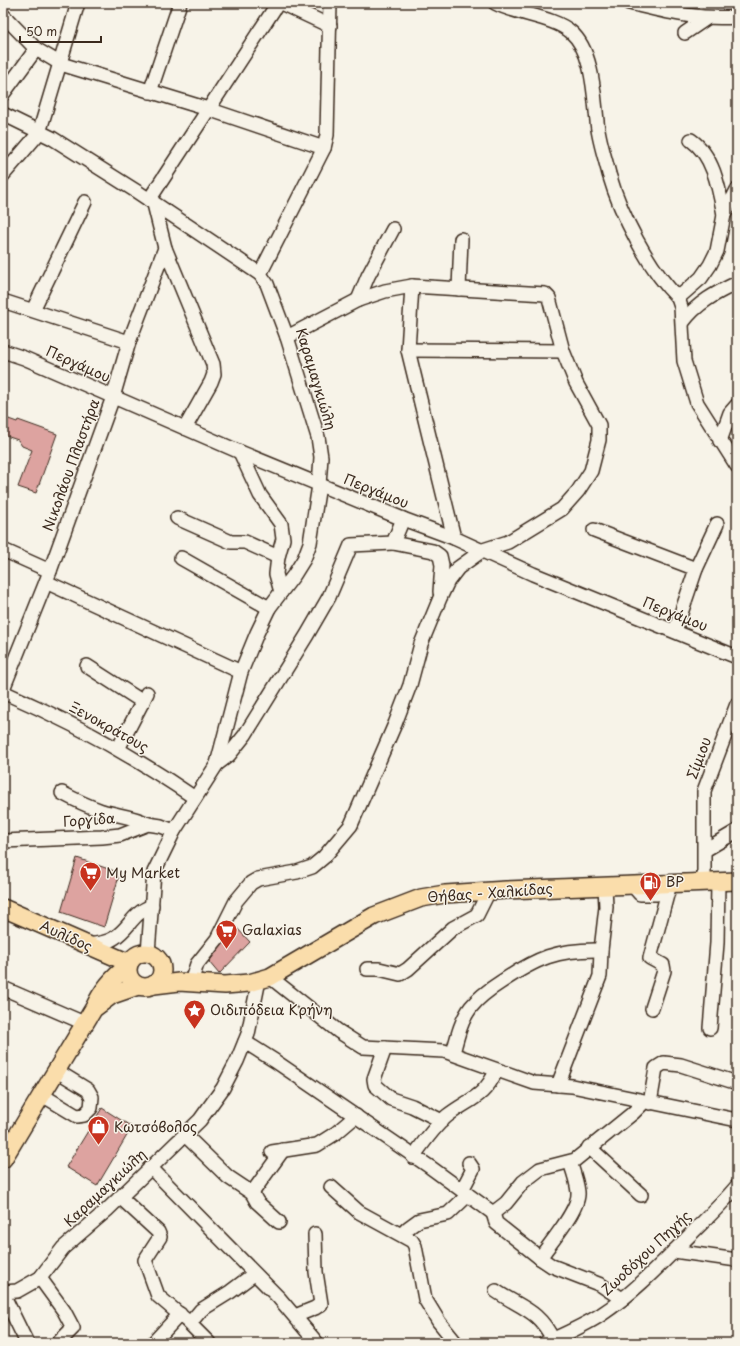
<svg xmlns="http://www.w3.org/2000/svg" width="740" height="1346" font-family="'Playpen Sans',sans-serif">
<rect width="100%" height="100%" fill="#f7f3e8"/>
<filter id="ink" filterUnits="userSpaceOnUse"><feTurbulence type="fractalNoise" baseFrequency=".025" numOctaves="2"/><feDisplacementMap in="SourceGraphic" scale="8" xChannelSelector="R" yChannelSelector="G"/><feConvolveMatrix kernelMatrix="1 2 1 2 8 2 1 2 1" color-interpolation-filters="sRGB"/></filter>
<g filter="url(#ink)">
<g fill="#dda3a0" stroke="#3b2a1e">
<polygon points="3,417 17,422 18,420 57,434 36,493 18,487 32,450 22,446 18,440 3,435"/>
<polygon points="77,858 120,873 104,927 61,912"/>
<polygon points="235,926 250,942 219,974 209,962"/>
<polygon points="102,1108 132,1127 97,1186 66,1167"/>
</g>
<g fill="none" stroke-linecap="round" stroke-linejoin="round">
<defs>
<g id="minor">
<polyline points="281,3 330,26"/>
<path d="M495 3C516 14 554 17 571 32 593 51 594 95 597 121 598 138 605 157 609 174 621 215 648 268 678 298L681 307 684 361 697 403 737 466"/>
<path d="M629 3C668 12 696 20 737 17"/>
<polyline points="3,15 36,49 61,64 208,109 324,148"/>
<polyline points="685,33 707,18"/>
<polyline points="150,92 180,3"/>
<polyline points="3,94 36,49"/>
<polyline points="3,114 52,138 136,191 260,274"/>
<path d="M691 140C714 156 719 189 724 215"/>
<polyline points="3,175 39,133 78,3"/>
<polyline points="149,200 278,3"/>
<polyline points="165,248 213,364 214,374 211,382 185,428"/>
<polyline points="412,286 408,350 454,538"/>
<polyline points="459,289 461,239"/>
<polyline points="678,298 701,278 710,265 717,251 724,215 737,190"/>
<polyline points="358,300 368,276 393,229"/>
<polyline points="3,301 129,342"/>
<polyline points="33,310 85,202"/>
<path d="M683 322C697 303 716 293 737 283"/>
<polyline points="408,350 563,351"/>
<polyline points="3,351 24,358 240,452 403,519 454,538 533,574 737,657"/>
<polyline points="720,441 730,413 737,405"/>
<polyline points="240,452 260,495 281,524 283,539 278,557 276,574 281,592"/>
<polyline points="177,518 231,542 245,542 278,557"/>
<polyline points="594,530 696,569"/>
<polyline points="393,543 433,551 440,556 442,565 440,592"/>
<polyline points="3,550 50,571"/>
<polyline points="181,558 269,608"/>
<polyline points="46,582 241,672"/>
<polyline points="675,631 696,569 717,524"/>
<polyline points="87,666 143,702"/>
<polyline points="3,689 46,582 113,397 129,342 165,248 154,204"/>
<path d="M3 692C70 721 134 756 195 798"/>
<polyline points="118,749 147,693"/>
<polyline points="217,764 241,672 257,633 269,608 294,575 304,559 310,543 319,485 321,457 318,437 287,337 267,284 260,274 324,148 327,135 330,3"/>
<path d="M62 793C75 800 88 806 102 811 119 816 132 816 148 824"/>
<polyline points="3,841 102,837 120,835 148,824 161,826 174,831"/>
<polyline points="705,850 737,831"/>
<polyline points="704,882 704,791 737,704"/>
<polyline points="633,886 640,894 657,894 665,885"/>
<path d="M87 945C96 944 107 943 114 938 130 928 132 913 152 906"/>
<polyline points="148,953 154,872 174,831 217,764 229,755 245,735 307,635 329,597 351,545 393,543 403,519"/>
<polyline points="367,969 379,969 400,974 408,969 453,928 477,915 489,891"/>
<polyline points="270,977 338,1031 363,1047 444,1051 534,1083 572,1086 737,1120"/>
<polyline points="191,982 197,964 217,939 236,901 251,883 258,879 297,872 312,867 324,857 351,825 395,724 410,685 421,644 440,598 448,581 458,568 483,550 508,542 562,509 578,491 591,471 599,440 599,425 576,383 563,351 549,298 545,294 412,286 385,291 358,300 287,337"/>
<polyline points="3,988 84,1023"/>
<polyline points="652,1008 664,971 663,965 650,958 670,884"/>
<polyline points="710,1028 717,943 718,882"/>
<polyline points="245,1042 275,1061 430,1167 493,1213 506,1203 523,1182 540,1169 575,1160 633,1113 644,1102"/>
<polyline points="385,1048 374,1079 375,1085 391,1099 412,1106 442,1121"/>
<path d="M453 1053C457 1038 461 1020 471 1007 479 997 490 989 501 982 537 958 557 949 601 950"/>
<polyline points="558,1085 600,976 601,950 606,907 605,886"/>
<polyline points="42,1095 77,1116 84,1115 91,1108 92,1097 88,1090 57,1071"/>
<polyline points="650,1103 656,1068 664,1063 681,1065 737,1083"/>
<polyline points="185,1135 228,1177 252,1193 257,1202 279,1222"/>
<polyline points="589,1147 641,1195"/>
<polyline points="272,1152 317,1145 336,1133 356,1116"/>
<path d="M413 1157C423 1143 434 1127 447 1116 469 1099 484 1098 496 1071"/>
<polyline points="150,1167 279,1298 317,1343"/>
<polyline points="331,1187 359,1212 412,1241 415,1246 425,1299 439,1322 456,1343"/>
<polyline points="462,1190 473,1169 469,1163"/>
<polyline points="252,1193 283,1150"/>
<polyline points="120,1197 158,1232 160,1237 145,1260 158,1296 186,1320 209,1343"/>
<polyline points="493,1213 496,1223 540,1258 552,1266 601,1285 622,1299"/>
<polyline points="402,1234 408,1228 419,1220 448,1214 468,1195"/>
<polyline points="674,1251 737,1260"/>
<path d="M540 1258C550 1243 580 1209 578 1192 577 1182 573 1171 570 1162"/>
<polyline points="40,1278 64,1311 73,1328 58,1343"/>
<path d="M496 1291C521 1308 539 1310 553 1340"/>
<polyline points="3,1292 17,1291 40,1278 63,1248 107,1210 200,1120 223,1088 237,1061 248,1034 259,980"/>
<polyline points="3,1294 27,1343"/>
<polyline points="295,1316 315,1308 321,1304 316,1272 315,1234"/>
<polyline points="190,1323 201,1310 230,1292 254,1274"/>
<polyline points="153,1343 180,1314"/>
<path d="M545 1343C565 1334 584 1326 602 1314 634 1293 662 1263 689 1236 705 1220 722 1204 737 1186"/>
</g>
<g id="major">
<polyline points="3,908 129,963"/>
<circle cx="145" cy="970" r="17"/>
<polyline points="154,985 179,982 225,985 249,983 270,977 374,916 421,898 445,894 506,890 737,881"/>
<polyline points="96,1007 112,995 138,986"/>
<path d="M3 1159 94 1008C102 990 113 977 128 966"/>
</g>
</defs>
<use href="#minor" stroke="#3b2a1e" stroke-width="16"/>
<use href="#major" stroke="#3b2a1e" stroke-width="20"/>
<use href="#minor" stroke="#f7f3e8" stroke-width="13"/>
<use href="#major" stroke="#faddab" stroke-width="17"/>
</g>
</g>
<defs>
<symbol id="supermarket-pin" viewBox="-11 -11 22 30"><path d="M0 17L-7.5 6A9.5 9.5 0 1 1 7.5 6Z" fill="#c8321e" stroke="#f7f3e8"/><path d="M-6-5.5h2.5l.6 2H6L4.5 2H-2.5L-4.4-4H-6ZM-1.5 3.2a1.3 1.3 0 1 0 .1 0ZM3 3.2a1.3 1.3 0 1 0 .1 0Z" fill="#fff"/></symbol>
<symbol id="fuel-pin" viewBox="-11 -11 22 30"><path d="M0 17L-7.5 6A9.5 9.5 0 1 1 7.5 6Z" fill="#c8321e" stroke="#f7f3e8"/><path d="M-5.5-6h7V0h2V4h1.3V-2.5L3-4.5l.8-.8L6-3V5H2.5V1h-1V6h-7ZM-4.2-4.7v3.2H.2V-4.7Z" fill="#fff"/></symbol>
<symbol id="sight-pin" viewBox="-11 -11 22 30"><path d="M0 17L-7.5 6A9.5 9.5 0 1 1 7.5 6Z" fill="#c8321e" stroke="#f7f3e8"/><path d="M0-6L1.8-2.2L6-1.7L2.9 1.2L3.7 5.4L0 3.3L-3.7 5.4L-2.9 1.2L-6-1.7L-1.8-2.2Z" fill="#fff"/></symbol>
<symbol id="shop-pin" viewBox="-11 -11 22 30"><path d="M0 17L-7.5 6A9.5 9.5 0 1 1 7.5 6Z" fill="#c8321e" stroke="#f7f3e8"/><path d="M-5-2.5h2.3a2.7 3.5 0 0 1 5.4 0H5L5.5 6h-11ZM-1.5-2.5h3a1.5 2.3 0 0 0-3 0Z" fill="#fff"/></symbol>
</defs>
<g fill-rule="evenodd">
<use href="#supermarket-pin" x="78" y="860" width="25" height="34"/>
<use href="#fuel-pin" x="638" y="870" width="25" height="34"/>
<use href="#supermarket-pin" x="214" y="918" width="25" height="34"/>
<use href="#sight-pin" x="182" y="998" width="25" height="34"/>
<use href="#shop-pin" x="86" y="1114" width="25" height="34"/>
</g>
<g text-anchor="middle" stroke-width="3" stroke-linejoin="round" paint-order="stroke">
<g font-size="14" fill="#3b2a1e" stroke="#f7f3e8">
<text transform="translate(78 364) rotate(24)" y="5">Περγάμου</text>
<text transform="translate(316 379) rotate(73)" y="5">Καραμαγκιώλη</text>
<text transform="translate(71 465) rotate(-70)" y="5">Νικολάου Πλαστήρα</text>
<text transform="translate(376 491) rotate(22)" y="5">Περγάμου</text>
<text transform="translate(675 614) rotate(22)" y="5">Περγάμου</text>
<text transform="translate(109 727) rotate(29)" y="5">Ξενοκράτους</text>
<text transform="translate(699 758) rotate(-69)" y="5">Σίμιου</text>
<text transform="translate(89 820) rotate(-4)" y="5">Γοργίδα</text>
<text transform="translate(490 893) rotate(-4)" y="5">Θήβας - Χαλκίδας</text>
<text transform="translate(66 936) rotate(24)" y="5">Αυλίδος</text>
<text transform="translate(105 1188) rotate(-43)" y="5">Καραμαγκιώλη</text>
<text transform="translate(646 1253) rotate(-43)" y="5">Ζωοδόχου Πηγής</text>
</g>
<g font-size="14" fill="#3b2a1e" stroke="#f7f3e8" text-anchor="start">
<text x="106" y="878">My Market</text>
<text x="666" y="887">BP</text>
<text x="242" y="935">Galaxias</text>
<text x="210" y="1015">Οιδιπόδεια Κρήνη</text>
<text x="114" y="1132">Κωτσόβολος</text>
</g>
</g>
<rect width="740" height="1346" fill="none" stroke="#f7f3e8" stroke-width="16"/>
<rect x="8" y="8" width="724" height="1330" fill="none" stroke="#3b2a1e" stroke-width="1.5" filter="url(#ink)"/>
<path d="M20 36v6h81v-6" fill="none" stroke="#3b2a1e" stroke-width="2"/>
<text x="26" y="36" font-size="12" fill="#3b2a1e" stroke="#f7f3e8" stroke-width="3" paint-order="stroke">50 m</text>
</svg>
